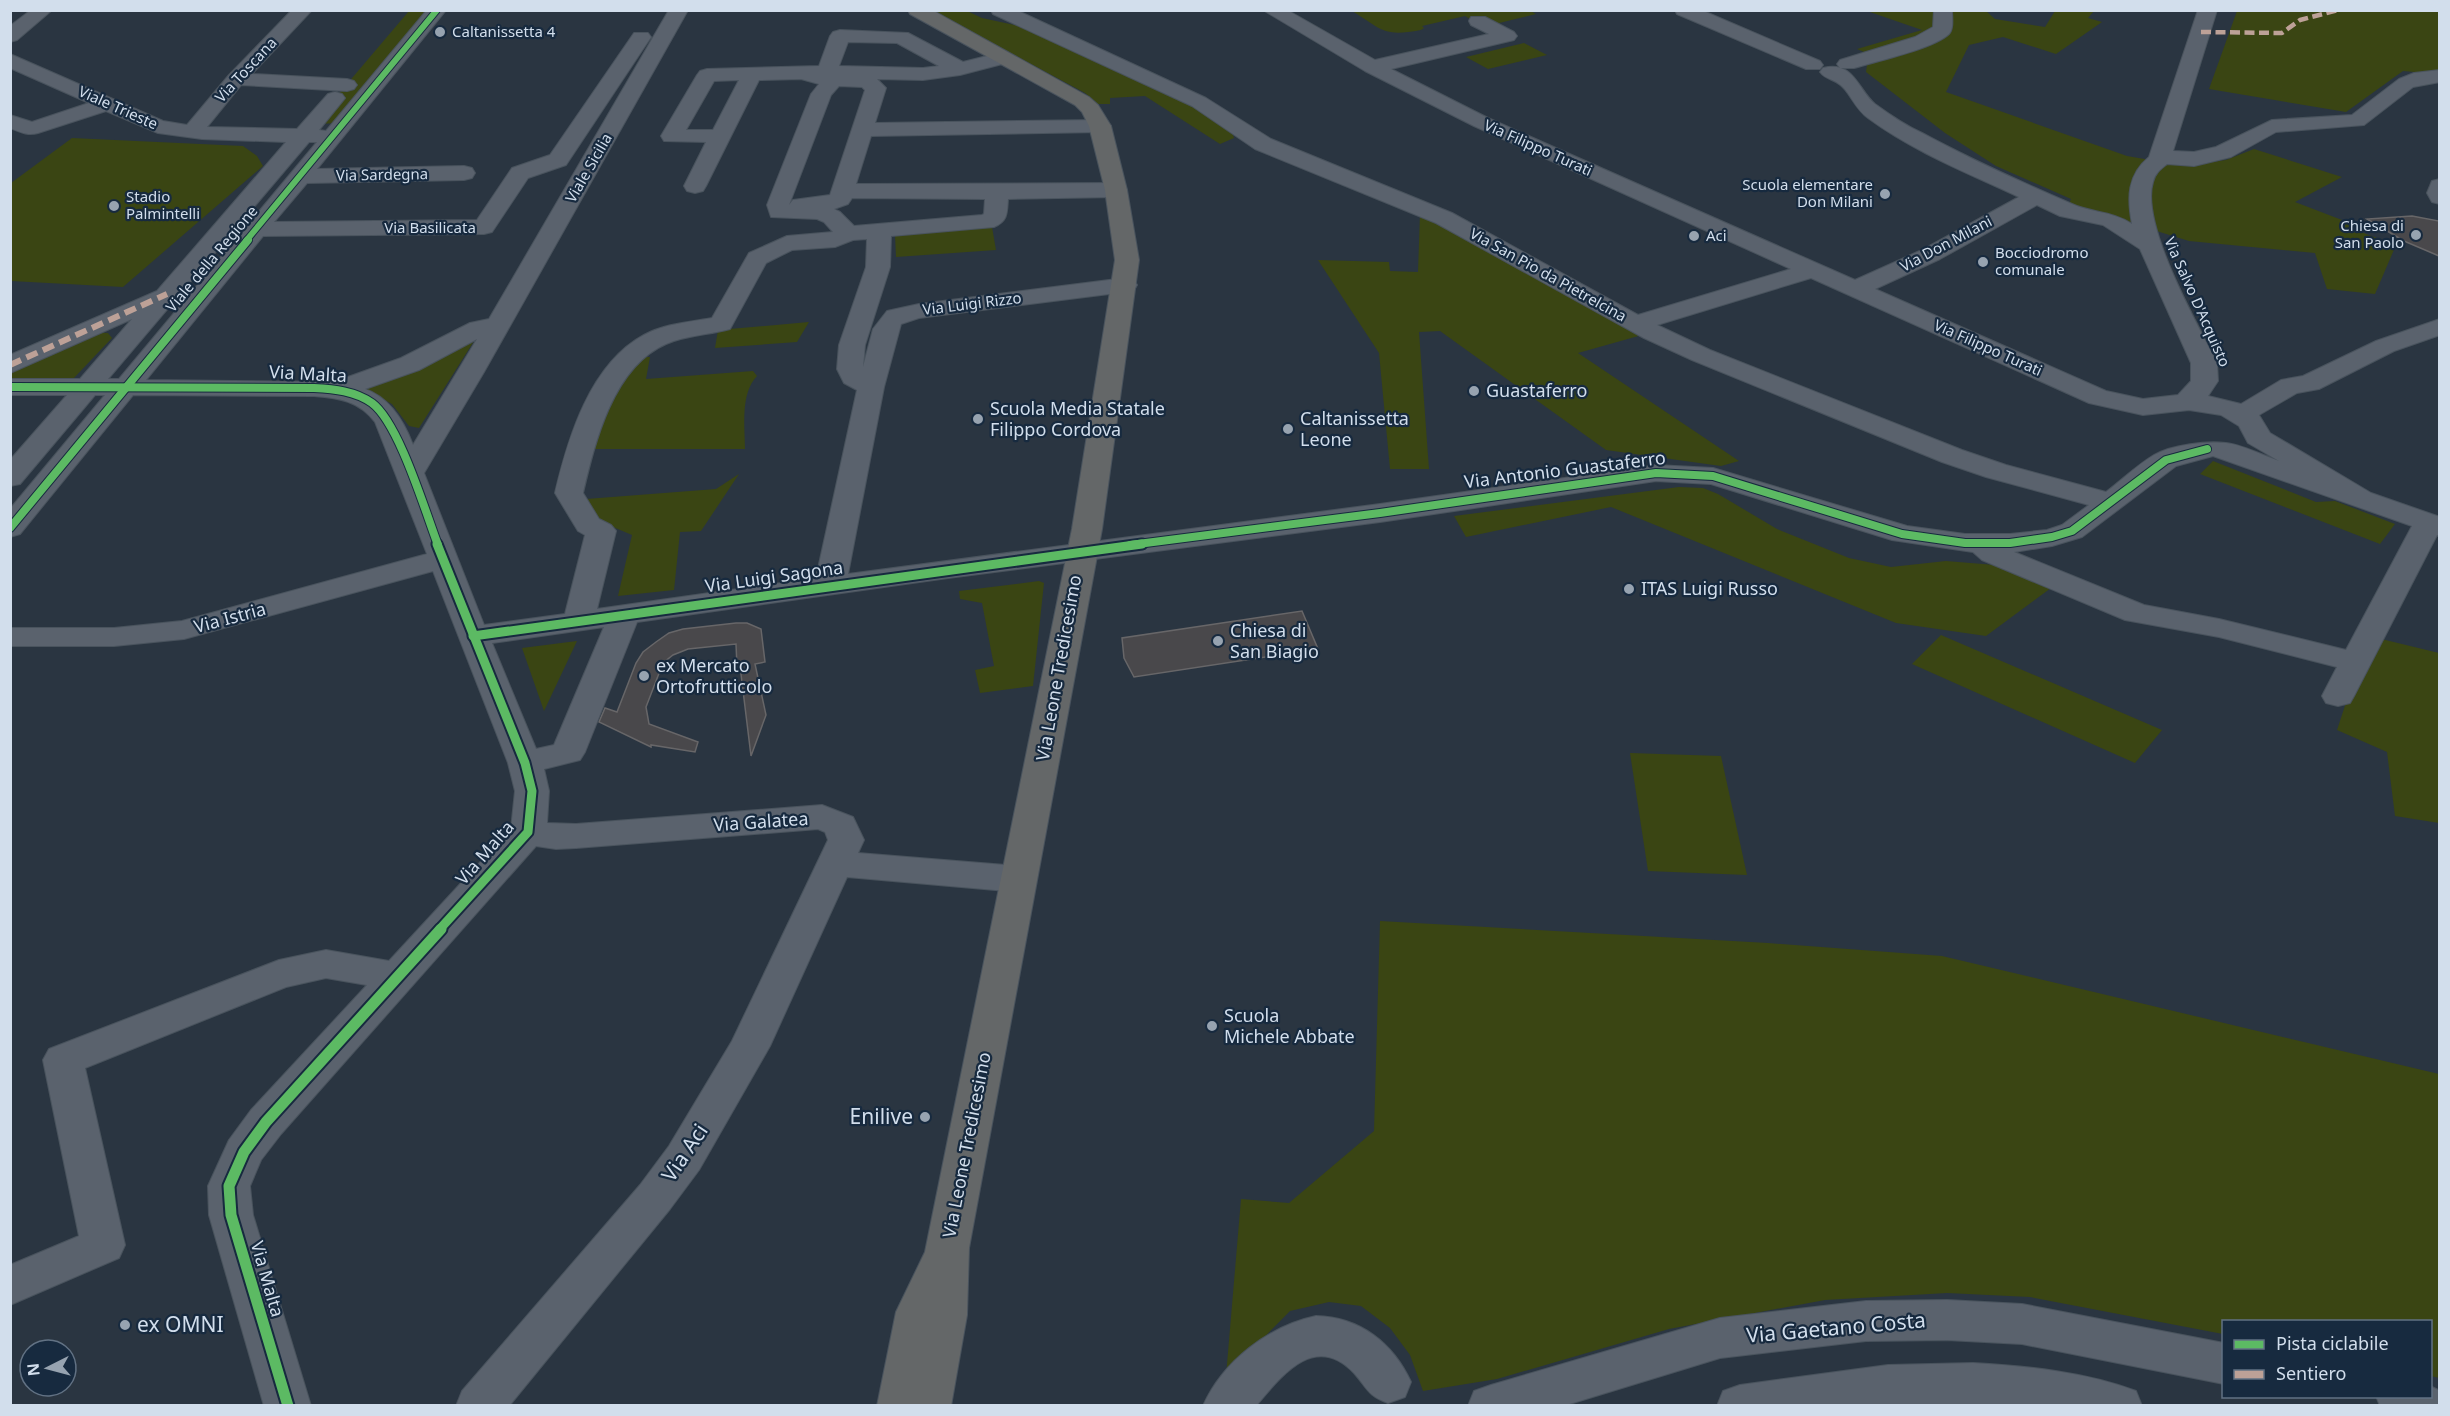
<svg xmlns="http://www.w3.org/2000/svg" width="2450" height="1416" font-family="'Noto Sans',sans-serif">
<rect width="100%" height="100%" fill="#2a3541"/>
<g fill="#3a4513">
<path d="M1529 10 1536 14 1495 24 1480 17 1470 19 1465 16 1422 26 1424 28 1421 30C1383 37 1383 30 1352 11Z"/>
<polygon points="409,11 436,11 343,123 313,124"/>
<polygon points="932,11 967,11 982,18 1019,26 1201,109 1231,129 1234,138 1220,144 1145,96 1110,98 1110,104 1098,104 1085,93"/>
<polygon points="1867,11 1986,11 1995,19 2045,27 2055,11 2094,11 2088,18 2102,22 2056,54 2003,37 1969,45 1946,92 2127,156 2185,166 2226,160 2254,149 2342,177 2295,202 2355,225 2350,228 2396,245 2375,294 2327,289 2315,253 2189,241 2069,204 2071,199 1996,166 1945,133 1866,72 1867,65 1880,59 1857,49 1922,30"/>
<polygon points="2237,11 2439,11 2439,74 2403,71 2346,112 2209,89"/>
<polygon points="1524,43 1547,55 1488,69 1466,57"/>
<polygon points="72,138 243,146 257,156 263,166 123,287 11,281 11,183"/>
<polygon points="1420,214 1642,335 1578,353 1739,461 1721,466 1606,450 1440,331 1419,332 1429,469 1390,469 1379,353 1318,260 1389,262 1390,271 1418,272"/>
<polygon points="992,227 996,250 896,257 895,234"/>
<polygon points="809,322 797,342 715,348 718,330"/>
<polygon points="92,332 108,333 112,338 73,379 11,383 11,370"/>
<polygon points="474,341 419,428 409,426 392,404 359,387 462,342"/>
<path d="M642 357H650L646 379 753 371 757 376C740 394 745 426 745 449H592L616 387Z"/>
<polygon points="2213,461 2316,502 2335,501 2395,524 2380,544 2200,474"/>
<polygon points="739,474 701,531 680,532 674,590 618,596 632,535 594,519 586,499 716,489"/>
<polygon points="1679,487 1703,488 1718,494 1777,529 1849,558 1891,567 1946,561 1995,565 2051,588 1986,636 1896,623 1611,507 1466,537 1454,516"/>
<polygon points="1039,581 1044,583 1033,686 980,693 975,670 994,666 982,603 960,599 959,591"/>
<polygon points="1941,635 2162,730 2135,763 1912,664"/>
<polygon points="2373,637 2439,653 2439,823 2395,816 2387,752 2337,730 2359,663"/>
<polygon points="577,641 544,711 522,648"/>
<polygon points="1630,753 1721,756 1747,875 1648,871"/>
<polygon points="1380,921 1768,943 1942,956 2439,1074 2439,1378 2431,1376 2430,1322 2224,1322 2223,1334 2030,1297 1947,1293 1825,1300 1669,1329 1497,1379 1423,1391 1410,1355 1390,1328 1361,1306 1329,1302 1290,1311 1226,1376 1241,1199 1289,1203 1374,1131"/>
</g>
<g fill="#49484b" stroke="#676668" stroke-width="1.5">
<polygon points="2412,216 2439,221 2439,256 2404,241 2367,219"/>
<polygon points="1302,611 1318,649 1134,677 1124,658 1122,638"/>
<polygon points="736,623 747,623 761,629 765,662 755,664 766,715 751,756 740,666 737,667 736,644 688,649 673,655 663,663 646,707 649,724 698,742 695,752 651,745 651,747 599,722 605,708 617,712 636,663 643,652 656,642 669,633 683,629"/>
</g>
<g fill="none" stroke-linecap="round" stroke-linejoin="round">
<defs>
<g id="minor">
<polygon points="31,10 52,10 17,40 10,42 10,26"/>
<path d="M292 10H312L252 74 347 79 354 81 357 85 354 89 347 91 241 85 207 127 297 129 328 94 335 92 342 94 345 98 319 130 326 131 427 10H446L317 169 464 166 472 168 475 173 472 178 464 180 307 183 274 222 477 220 512 168 550 155 634 33H648L651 37 566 165 528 178 492 232 484 234 263 236 146 380 334 382 401 358 470 323 489 319 669 10H688L484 372 424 473 484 625 565 614 585 535 578 531 555 493C568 438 590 364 644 335 664 324 689 322 712 318L749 253 787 236 833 232 824 222 817 219 771 217 767 205 811 94 819 84 801 79 759 80 706 186 703 191 695 193 687 191 684 186 706 142 664 141 661 136 697 75 700 71 707 69 819 66 830 36 833 32 840 30 908 33 963 62 1003 52 1010 54 1013 58 1010 62 960 75 923 80 877 79 886 88 875 123 1100 120 1107 122 1111 126 1107 130 1100 132 871 136 856 184 1116 183 1124 185 1127 190 1124 195 1116 197 1008 199C1007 213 1008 221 994 227L891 236 890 267 865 345 863 367 873 329 887 311 919 304 1125 278 1134 280 1137 285 1134 290 1125 292 919 318 901 324 884 387 848 574 1380 504 1656 465 1713 468 1907 526 1965 534H2010L2047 530 2062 525 2089 505 1986 477 1942 462 1692 360 1644 338 1436 223 1255 149 1192 106 993 14 991 10H1016L1206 98 1271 139 1452 213 1638 315 1791 269 1474 126 1365 71 1263 10H1287L1375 60 1489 34 1471 25 1469 21 1471 17H1485L1514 32 1517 36 1514 40 1391 69 1488 118 1855 280 1924 249 2019 197C1968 173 1914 152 1868 118 1854 108 1849 90 1839 84 1833 79 1825 79 1820 72L1823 68C1854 60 1858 90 1875 104 1890 115 1905 125 1922 133 1970 159 2021 182 2072 204 2092 213 2112 211 2132 224 2127 198 2127 175 2149 157L2198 10H2217L2173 151 2194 152 2216 147 2272 120 2352 115 2399 79 2414 73 2440 70V82L2413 87 2364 125 2276 132 2231 157 2194 166 2167 164C2161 169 2155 173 2153 182 2140 224 2197 323 2217 363L2218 381 2208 396 2241 404 2281 380 2303 376 2376 341 2440 319V335L2394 351 2319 389 2297 393 2259 415 2270 433 2371 493 2440 517V536L2437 535 2354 696 2350 703 2338 706 2326 703 2322 696 2337 667 2219 637 2125 620 1982 560 1973 552 1892 540 1711 484 1656 481 1380 522 948 578 637 622 585 752 580 760 544 769 549 791 547 823 576 824 822 805 853 817 864 840 858 853 1019 866 1032 870 1037 879 1032 888 1019 892 847 877 770 1046 699 1170 670 1209 509 1406H456L462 1391 640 1185 669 1146 732 1041 828 840 825 832 818 829 576 848 556 849 536 846 281 1134 261 1160 250 1186 253 1215 311 1406H264L209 1215 208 1186 229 1140 251 1110 367 985 326 978 286 987 85 1068 125 1245 119 1258 10 1305V1265L79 1236 43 1060 49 1049 279 960 326 950 389 961 511 829 515 791 508 763 433 571 184 639 114 646H10V628H114L182 621 427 554 375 422C359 401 339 398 314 396L133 395 20 534 10 537V509L105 395H95L20 484 10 486V460L67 395H10V379H80L132 319 10 373V355L157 291 286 142 202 139 158 133 106 111 38 133C28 136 20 132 10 128V115L32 122 89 103 10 68V54L163 121 187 125 229 75ZM848 42 897 43 939 66 923 68 839 66ZM739 80 713 130H686L714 81ZM839 86 862 87 865 90 830 195 793 200 789 205 831 95ZM309 142H317L119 379H108ZM852 198 985 199 984 214 982 215 854 226 840 212 834 209 848 204ZM2037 205 2060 216 2103 225 2140 249 2191 363V381L2178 395 2143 399 2106 391 1875 289 1940 259ZM867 239 866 267 839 345 837 369 844 383 857 390 816 578 597 609 616 531 611 525 599 519 583 493C595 442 613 367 666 344 686 335 709 335 730 329L766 263 792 250 835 247 853 240ZM1811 278 2089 403 2143 415 2189 410 2221 415 2239 426 2248 443 2279 461C2262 455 2243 445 2226 443 2207 441 2173 444 2154 455 2137 465 2122 480 2106 492L2006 465 1962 450 1710 350 1657 325ZM477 339 413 445C404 421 390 398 365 389L419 370ZM2213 456 2412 526 2346 650 2219 619 2144 605 2014 552 2052 546 2082 537 2176 466ZM604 627 554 745 536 749 492 643Z"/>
<polygon points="1675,10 1701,10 1820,61 1823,65 1820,69 1806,69 1677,14"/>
<path d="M1934 10H1952C1952 17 1954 29 1949 34 1933 49 1877 61 1854 68H1840L1837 64 1840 60 1915 37 1933 27Z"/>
<polygon points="2440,179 2440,204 2432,202 2427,193 2432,181"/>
<polygon points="1947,1300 2022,1304 2224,1343 2224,1384 2022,1344 1947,1340 1866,1341 1720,1358 1563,1406 1468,1406 1474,1391 1491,1385 1720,1318 1866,1301"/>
<path d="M1316 1316C1360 1317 1393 1343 1411 1382L1405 1397 1388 1403C1367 1395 1368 1389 1354 1373 1315 1332 1282 1375 1256 1406H1203C1223 1361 1269 1326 1316 1316Z"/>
<path d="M1973 1363C2027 1366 2085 1372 2136 1391L2142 1406H1717L1723 1391 1740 1385 1888 1365Z"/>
<polygon points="2430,1386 2440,1391 2440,1406 2380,1406 2376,1396 2430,1396"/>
</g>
<polygon id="major" points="908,10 932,10 1089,97 1098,105 1111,126 1127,190 1139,260 1102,529 969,1248 967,1315 951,1406 877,1406 896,1312 925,1252 1072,529 1115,260 1105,190 1089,126 1082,112 1075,105 910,14"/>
</defs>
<use href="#minor" stroke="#49535d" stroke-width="2"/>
<use href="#major" stroke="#49535d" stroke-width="2"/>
<use href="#minor" fill="#5a626d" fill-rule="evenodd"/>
<use href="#major" fill="#646768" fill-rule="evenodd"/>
<polyline stroke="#bda197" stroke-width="4.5" stroke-dasharray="10 4.5" stroke-linecap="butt" points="2201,32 2282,33 2300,20 2338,10"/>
<polyline stroke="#bda197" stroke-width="6" stroke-dasharray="12 6" stroke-linecap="butt" points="10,365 167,294"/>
<defs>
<polyline id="cycleway-far3" points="246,241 437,10"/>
<g id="cycleway-far2">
<path d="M10 387 314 388C334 389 355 391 372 403 399 423 425 511 438 545"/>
<polyline points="10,528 248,240"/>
<polyline points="1130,545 1380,513 1656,473 1713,476 1902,534 1965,543 2010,543 2052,537 2072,531 2166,460 2207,449"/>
</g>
<g id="cycleway-far1">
<polyline points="437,544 525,763 532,791 528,832 439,930"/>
<polyline points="473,636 1142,544"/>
</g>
<polyline id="cycleway" points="288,1406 231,1215 229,1186 244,1152 266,1122 441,929"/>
</defs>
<use href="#cycleway-far3" stroke="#172a3f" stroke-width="8"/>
<use href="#cycleway-far2" stroke="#172a3f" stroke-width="10"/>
<use href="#cycleway-far1" stroke="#172a3f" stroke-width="13"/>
<use href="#cycleway" stroke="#172a3f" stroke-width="15"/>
<use href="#cycleway-far3" stroke="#5cba63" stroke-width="6"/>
<use href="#cycleway-far2" stroke="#5cba63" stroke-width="8"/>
<use href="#cycleway-far1" stroke="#5cba63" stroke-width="9"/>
<use href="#cycleway" stroke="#5cba63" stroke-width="11"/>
</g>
<g fill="#97a3b0" stroke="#172a3f" stroke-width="2">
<circle cx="440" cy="32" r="6"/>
<circle cx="1885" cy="194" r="6"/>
<circle cx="114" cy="206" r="6"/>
<circle cx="2416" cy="235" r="6"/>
<circle cx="1694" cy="236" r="6"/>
<circle cx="1983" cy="262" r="6"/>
<circle cx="1474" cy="391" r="6"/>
<circle cx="978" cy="419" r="6"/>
<circle cx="1288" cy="429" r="6"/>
<circle cx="1629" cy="589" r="6"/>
<circle cx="1218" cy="641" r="6"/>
<circle cx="644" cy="676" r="6"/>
<circle cx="1212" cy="1026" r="6"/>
<circle cx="925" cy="1117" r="6"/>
<circle cx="125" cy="1325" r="6"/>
</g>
<g text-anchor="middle" stroke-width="4.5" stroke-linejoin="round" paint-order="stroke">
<g font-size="15" fill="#d2deec" stroke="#172a3f" text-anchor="start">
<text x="452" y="37">Caltanissetta 4</text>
<text x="1873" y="190" text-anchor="end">Scuola elementare<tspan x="1873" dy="17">Don Milani</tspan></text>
<text x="126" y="202">Stadio<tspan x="126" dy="17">Palmintelli</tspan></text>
<text x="2404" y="231" text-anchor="end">Chiesa di<tspan x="2404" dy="17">San Paolo</tspan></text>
<text x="1706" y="241">Aci</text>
<text x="1995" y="258">Bocciodromo<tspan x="1995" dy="17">comunale</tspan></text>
</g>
<g font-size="15" fill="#d2deec" stroke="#172a3f">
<text transform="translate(246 70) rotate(-47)" y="5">Via Toscana</text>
<text transform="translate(118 108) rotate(24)" y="5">Viale Trieste</text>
<text transform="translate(1538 148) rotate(24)" y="5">Via Filippo Turati</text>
<text transform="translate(589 168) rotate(-60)" y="5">Viale Sicilia</text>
<text transform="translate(382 175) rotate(-1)" y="5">Via Sardegna</text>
<text x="430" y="233">Via Basilicata</text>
<text transform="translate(1946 244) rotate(-28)" y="5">Via Don Milani</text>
<text transform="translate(212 259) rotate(-50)" y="5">Viale della Regione</text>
<text transform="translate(1548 275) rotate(29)" y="5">Via San Pio da Pietrelcina</text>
<text transform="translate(2197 302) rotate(66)" y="5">Via Salvo D'Acquisto</text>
<text transform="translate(972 304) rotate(-7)" y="5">Via Luigi Rizzo</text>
<text transform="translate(1988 348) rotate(24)" y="5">Via Filippo Turati</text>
</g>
<g font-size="18" fill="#d2deec" stroke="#172a3f">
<text transform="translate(308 374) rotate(3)" y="6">Via Malta</text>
<text transform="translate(1565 470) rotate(-7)" y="6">Via Antonio Guastaferro</text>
<text transform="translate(774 577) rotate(-8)" y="6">Via Luigi Sagona</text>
<text transform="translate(230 618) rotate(-15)" y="6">Via Istria</text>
<text transform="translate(1059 668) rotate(-80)" y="6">Via Leone Tredicesimo</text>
<text transform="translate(761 822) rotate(-4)" y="6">Via Galatea</text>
<text transform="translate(485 853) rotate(-49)" y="6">Via Malta</text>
<text transform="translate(967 1145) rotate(-79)" y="6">Via Leone Tredicesimo</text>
<text transform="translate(267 1279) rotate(74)" y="6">Via Malta</text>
</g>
<g font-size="18" fill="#d2deec" stroke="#172a3f" text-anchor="start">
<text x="1486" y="397">Guastaferro</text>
<text x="990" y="415">Scuola Media Statale<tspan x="990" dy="21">Filippo Cordova</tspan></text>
<text x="1300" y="425">Caltanissetta<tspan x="1300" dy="21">Leone</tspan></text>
<text x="1641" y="595">ITAS Luigi Russo</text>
<text x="1230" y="637">Chiesa di<tspan x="1230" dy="21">San Biagio</tspan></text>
<text x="656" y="672">ex Mercato<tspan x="656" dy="21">Ortofrutticolo</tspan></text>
<text x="1224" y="1022">Scuola<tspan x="1224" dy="21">Michele Abbate</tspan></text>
</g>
<g font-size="21" fill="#d2deec" stroke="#172a3f" text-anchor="end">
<text x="913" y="1124">Enilive</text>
<text x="137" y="1332" text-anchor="start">ex OMNI</text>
</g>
<g font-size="21" fill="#d2deec" stroke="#172a3f">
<text transform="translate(685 1153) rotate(-56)" y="7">Via Aci</text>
<text transform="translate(1836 1328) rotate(-5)" y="7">Via Gaetano Costa</text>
</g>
</g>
<rect width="2450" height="1416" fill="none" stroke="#d2deec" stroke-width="24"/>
<rect x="2222" y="1320" width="210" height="78" fill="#172a3f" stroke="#627284" stroke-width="1.5"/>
<rect x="2234" y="1340" width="30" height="9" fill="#5cba63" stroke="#627284" stroke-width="1.5"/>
<text x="2276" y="1350" font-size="18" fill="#d2deec">Pista ciclabile</text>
<rect x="2234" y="1370" width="30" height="9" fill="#bda197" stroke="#627284" stroke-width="1.5"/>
<text x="2276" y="1380" font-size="18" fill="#d2deec">Sentiero</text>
<g transform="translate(48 1368) rotate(264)"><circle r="28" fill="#172a3f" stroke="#627284" stroke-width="1.5"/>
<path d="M0-4.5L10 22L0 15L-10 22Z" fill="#97a3b0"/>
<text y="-9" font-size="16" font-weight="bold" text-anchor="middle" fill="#d2deec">N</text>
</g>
</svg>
